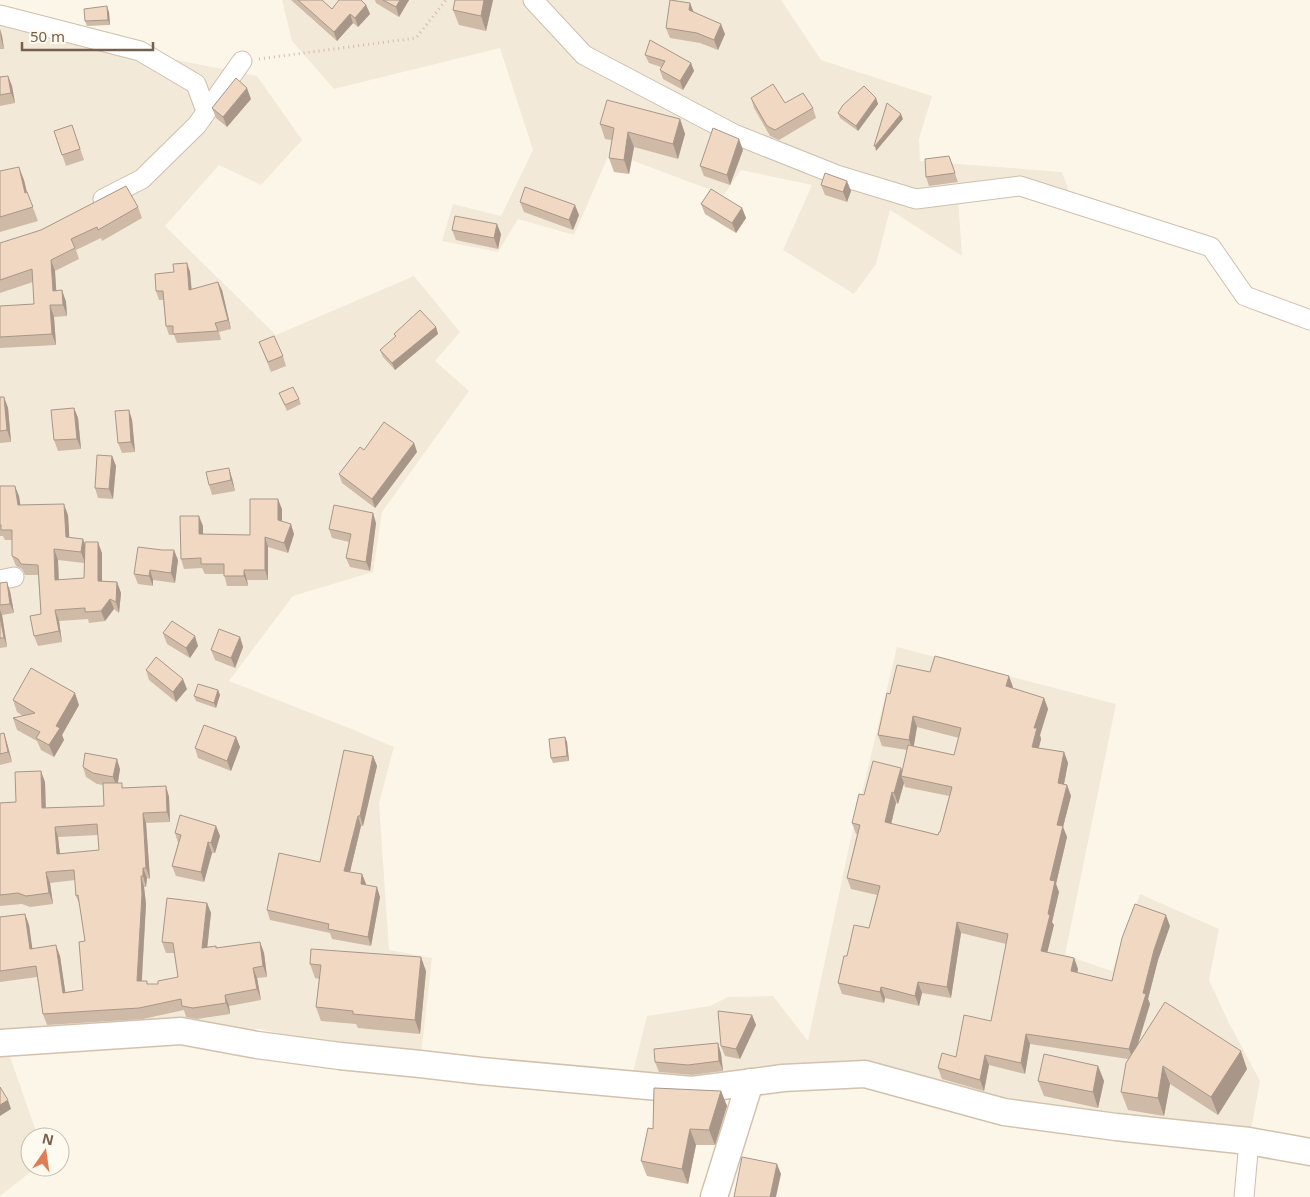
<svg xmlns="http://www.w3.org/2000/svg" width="1310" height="1197" font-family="'Noto Sans',sans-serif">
<rect width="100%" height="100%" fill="#fcf6e9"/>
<g fill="#f3e9d8">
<polygon points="282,0 781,0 821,60 932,96 919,139 920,161 1062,172 1071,196 958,198 962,256 890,210 876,264 854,294 783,250 812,185 741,170 724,195 610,152 574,235 518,219 498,252 442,241 453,204 501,216 533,150 500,48 334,89 292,41"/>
<polygon points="0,17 101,45 257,76 302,140 261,185 219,165 165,226 276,335 414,276 460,332 435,361 469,391 382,512 373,572 293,596 229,681 354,730 394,747 379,803 389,950 432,958 420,1064 259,1029 8,1051 38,1137 30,1137 30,1167 37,1167 0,1196"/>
<polygon points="897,647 1116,704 1065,955 1112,971 1140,894 1219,929 1209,980 1228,1021 1260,1081 1249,1141 1116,1127 865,1074 630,1084 647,1016 710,1006 728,997 773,996 808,1041 850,842"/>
</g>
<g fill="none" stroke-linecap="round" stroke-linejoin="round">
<defs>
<g id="street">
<polyline points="533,0 584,55 734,134 837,175 916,199 1020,186 1211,247 1245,296 1310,320"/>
<polyline points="0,15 140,51 196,84 206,111"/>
<polyline points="103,199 142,179 197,125 242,61"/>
<polyline points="0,580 14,577"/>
<polyline points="1244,1197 1249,1141"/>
</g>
<g id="secondary">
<polyline points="0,1043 181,1031 257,1045 340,1056 420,1064 481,1071 692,1090 783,1078 865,1074 1004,1112 1116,1127 1249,1141 1310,1152"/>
<polyline points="714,1197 750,1082"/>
</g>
</defs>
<use href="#street" stroke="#cebfaf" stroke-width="21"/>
<use href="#secondary" stroke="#d3c1af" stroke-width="29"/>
<polyline stroke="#d6bba5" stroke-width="3" stroke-dasharray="1 4" stroke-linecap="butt" points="259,59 416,38 446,0"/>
<use href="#street" stroke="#fff" stroke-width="19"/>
<use href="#secondary" stroke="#fff" stroke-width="26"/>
</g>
<g fill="#cebaa7" fill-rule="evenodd">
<polygon points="291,0 322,0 332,9 366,5 370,14 358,27 353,23 337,41"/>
<polygon points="375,0 409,0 399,17 376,3"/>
<polygon points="493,0 486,31 459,25 453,10"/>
<polygon points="690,3 693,12 725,34 718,50 700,43 670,38 666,28"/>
<polygon points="109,12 110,25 87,26 85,21"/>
<polygon points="0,29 2,36 4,49 0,49"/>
<polygon points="645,55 691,63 694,71 683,90 663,79 660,70 661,67 649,63"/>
<polygon points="8,76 12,86 15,103 0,106 0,77"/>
<polygon points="751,98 813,108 816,118 779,140 770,136 754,108"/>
<polygon points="876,98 878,104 858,131 840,118 838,113"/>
<polygon points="251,99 227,127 216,118 212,108"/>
<polygon points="680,119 685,134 678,159 634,147 629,174 614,172 609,158 612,140 605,139 600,124"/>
<polygon points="72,125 84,160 66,166 54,131"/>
<polygon points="743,150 730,185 704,176 700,166"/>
<polygon points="949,156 958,182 929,186 926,177"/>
<polygon points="0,171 24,180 27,192 38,221 0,232"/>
<polygon points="821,185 851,191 847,202 825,195"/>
<polygon points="520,202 579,215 573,230 524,212"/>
<polygon points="701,204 742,208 746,218 736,233 705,214"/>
<polygon points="138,207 142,218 102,241 101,238 76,250 79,259 55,271 56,291 62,290 66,302 67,316 54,317 56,345 0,348 0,306 34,304 33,282 0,293 0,243"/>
<polygon points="452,230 501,234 498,249 456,240"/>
<polygon points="187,263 190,272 192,290 222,290 231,329 219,332 221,340 177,343 174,335 169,335 166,326 163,300 159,300 156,291 174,272"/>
<polygon points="436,327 438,334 395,370 383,357 380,350 395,337 394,334"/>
<polygon points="259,342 283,356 286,366 271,372"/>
<polygon points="279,393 299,399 301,404 287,411"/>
<polygon points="0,397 4,397 8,408 11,442 0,443"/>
<polygon points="74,408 78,418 81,449 58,451 54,440"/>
<polygon points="129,410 132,420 135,452 122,453 118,443"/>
<polygon points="414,443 417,452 375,508 342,483 339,474 364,450"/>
<polygon points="112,456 116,466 113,499 98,498 95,488"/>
<polygon points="232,478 235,491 212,495 209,485"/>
<path d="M0 486 19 496 20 505 68 515 69 538 102 553V581L117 582 121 593 119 613 114 609 105 621 89 623 88 619 59 621 62 642 38 646 34 636 41 614 38 575H25L22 569 16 566 12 556V540H5L3 536H0ZM58 560 84 563V578L59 580Z"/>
<polygon points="282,509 282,521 294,534 288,553 268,547 268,580 247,580 248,586 227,586 224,574 205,574 202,568 184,569 181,559 203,526 203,534 250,535"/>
<polygon points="376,523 370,571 350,567 346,558 349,542 332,538 329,529"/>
<polygon points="178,560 175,583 153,580 153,586 138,584 134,574"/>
<polygon points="0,583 10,591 14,613 2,615 7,647 0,648"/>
<polygon points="163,633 198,646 190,658 167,644"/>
<polygon points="240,637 243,647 235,668 215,660 211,650"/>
<polygon points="146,670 187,689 176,702 149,680"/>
<path d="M930 672 1013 687V689L1044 698 1048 709 1040 735 1041 739 1039 748 1064 752 1068 763 1064 784 1067 785 1071 796 1063 827 1067 837 1056 884 1059 892 1052 922 1054 925 1047 952 1074 958 1078 969 1077 973 1112 981 1170 926 1158 960 1148 999 1150 1004 1138 1044 1247 1069 1218 1115 1170 1084 1164 1116 1128 1110 1121 1092 1128 1059 1030 1044 1025 1074 989 1065 984 1091 942 1079 938 1068 956 1057 991 1021 1006 944 961 933 951 998 922 993 919 1006 885 998 884 1003 842 994 838 983 847 956 869 928 877 895 851 889 847 878 857 834H856L852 823 864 795 902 771 907 750 882 746 878 735 890 694ZM917 727 959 738 954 755 913 747ZM904 783 905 787 949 796 940 832 938 835 891 824 896 803 898 804Z"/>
<polygon points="218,690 220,695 216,708 196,701 194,696"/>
<polygon points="13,700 79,705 62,735 64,740 54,757 41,750 37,741 17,730 13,718 23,716 17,712"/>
<polygon points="4,733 7,743 12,762 0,765 0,734"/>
<polygon points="236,737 240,747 231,771 198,758 195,748"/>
<polygon points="565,737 567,742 569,761 553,763 551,758"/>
<polygon points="373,756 377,766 363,826 361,826 350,872 362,874 366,884 366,885 380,897 371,946 332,939 330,933 270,920 267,910 320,862"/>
<path d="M83 767 120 769 118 783 124 788 166 786 169 797 170 822 146 823 150 879 147 878 146 887H144L146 904 142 981 148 984H158L178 977 174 953H166L162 942 207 903 211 913 207 947 216 946 217 948 260 942 264 953 267 977 257 978 261 1000 229 1006 230 1014 197 1019 186 1017 184 1010 143 1019 47 1025 43 1014 37 977 0 982V917L25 914 29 925 32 949 60 956 65 992 83 990 85 941 80 906 76 896 75 880 50 883 53 904 30 907 22 904 0 906V803L16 802 45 782 46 808 104 806 103 785 97 784 86 777ZM98 835 99 850 60 854 58 837Z"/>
<polygon points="216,826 220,836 215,853 212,853 204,882 176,876 172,866 178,843 175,833"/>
<polygon points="310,964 426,971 420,1034 358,1028 356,1024 321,1021 316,1007 319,979 315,978"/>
<polygon points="752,1015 756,1025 740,1059 725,1056 721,1046"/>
<polygon points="718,1043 721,1054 723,1071 692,1075 659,1072 655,1062"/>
<polygon points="1098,1066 1104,1081 1098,1108 1044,1096 1038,1081"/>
<polygon points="721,1091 727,1106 715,1145 696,1145 688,1184 647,1176 641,1161 653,1129"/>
</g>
<g fill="#a89788">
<polygon points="400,0 409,0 399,17 396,7"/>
<polygon points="484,0 493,0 486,31 481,16"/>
<polygon points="690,3 694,13 689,10"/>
<polygon points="366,5 370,14 358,27 355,18"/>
<polygon points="107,6 109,12 110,25 108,20"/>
<polygon points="350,14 353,23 337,41 334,32"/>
<polygon points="721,24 725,34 718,50 714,40"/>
<polygon points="0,29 2,36 4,49 1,39"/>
<polygon points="691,63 694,71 683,90 680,81"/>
<polygon points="8,76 12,86 15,103 11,93"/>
<polygon points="247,88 251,99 227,127 223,117"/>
<polygon points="876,98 878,104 858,131 856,126"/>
<polygon points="901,114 903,119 876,151 875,146"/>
<polygon points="680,119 685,134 678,159 673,144"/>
<polygon points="628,132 634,147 629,174 624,160"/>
<polygon points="739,139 743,150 730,185 727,175"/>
<polygon points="19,167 24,180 30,206 25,193"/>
<polygon points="847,181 851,191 847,202 843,192"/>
<polygon points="575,205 579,215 573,230 569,220"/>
<polygon points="742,208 746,218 736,233 732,223"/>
<polygon points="497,224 501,234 498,249 494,238"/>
<polygon points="51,260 55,271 57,302 53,291"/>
<polygon points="187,263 190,272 192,299 189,290"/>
<polygon points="218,282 222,290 231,329 228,320"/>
<polygon points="62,290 66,302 67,316 63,305"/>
<polygon points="50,305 54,317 56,345 52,334"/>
<polygon points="436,327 438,334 395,370 392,363"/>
<polygon points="4,397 8,408 11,442 7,430"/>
<polygon points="74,408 78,418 81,449 77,439"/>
<polygon points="129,410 132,420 135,452 131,442"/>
<polygon points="414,443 417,452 375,508 372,499"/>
<polygon points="112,456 116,466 113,499 109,489"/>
<polygon points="229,468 232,478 235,491 231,480"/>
<polygon points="15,486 19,496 22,515 18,505"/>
<polygon points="278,499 282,509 282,530 278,520"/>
<polygon points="64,504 68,515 70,548 66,537"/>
<polygon points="373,513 376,523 370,571 366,562"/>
<polygon points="199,516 203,526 203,544 199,534"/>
<polygon points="291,524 294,534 288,553 284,543"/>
<polygon points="265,537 268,547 268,580 265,570"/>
<polygon points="83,539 87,550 85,563 81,552"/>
<polygon points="98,542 102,553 102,592 98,581"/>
<polygon points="54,549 58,560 59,591 55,580"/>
<polygon points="174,550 178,560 175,583 171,573"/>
<polygon points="150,570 153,580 153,586 149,576"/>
<polygon points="244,570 247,580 248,586 244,576"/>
<polygon points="7,582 10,591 14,613 10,604"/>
<polygon points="117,582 121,593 119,613 116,602"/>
<polygon points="110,599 114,609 105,621 101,611"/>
<polygon points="0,610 2,615 7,647 4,638 0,616"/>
<polygon points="55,610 59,621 62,642 59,631"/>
<polygon points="195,636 198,646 190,658 186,648"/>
<polygon points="240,637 243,647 235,668 231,658"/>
<polygon points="1009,676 1013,687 1010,697 1006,686"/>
<polygon points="183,679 187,689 176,702 173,692"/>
<polygon points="218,690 220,695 216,708 214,703"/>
<polygon points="75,693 79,705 62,735 64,740 54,757 49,745 56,726"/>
<polygon points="1044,698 1048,709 1040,735 1041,739 1036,758 1032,747 1034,728"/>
<polygon points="913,716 917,727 913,751 909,740"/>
<polygon points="4,733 7,743 12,762 8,752"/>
<polygon points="236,737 240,747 231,771 227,761"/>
<polygon points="565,737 567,742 569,761 567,756"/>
<polygon points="1064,752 1068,763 1062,794 1058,783"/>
<polygon points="373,756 377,766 363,826 360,816"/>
<polygon points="117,759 120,769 117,787 113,777"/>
<polygon points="901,768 904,777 901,776 904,783 898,804 894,793"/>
<polygon points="41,771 45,782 46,819 42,808"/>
<polygon points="1067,785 1071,796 1063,827 1067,837 1056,884 1059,892 1052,922 1054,925 1045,962 1041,951 1048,914 1050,880 1057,825"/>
<polygon points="166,786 169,797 170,822 167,812"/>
<polygon points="892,792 896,803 889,833 885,822"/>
<polygon points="143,813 146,823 150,879 146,868"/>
<polygon points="358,816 361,826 348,880 344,871"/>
<polygon points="216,826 220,836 215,853 211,843"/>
<polygon points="55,827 58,837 61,865 57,854"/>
<polygon points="208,842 212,853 204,882 201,872"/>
<polygon points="143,868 147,878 146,887 143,876"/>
<polygon points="46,872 50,883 53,904 49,893"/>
<polygon points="362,874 366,884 364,894 361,884"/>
<polygon points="141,876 144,887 146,904 141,991 137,981"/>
<polygon points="377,887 380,897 371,946 368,937"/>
<polygon points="207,903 211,913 206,959 202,948"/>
<polygon points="25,914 29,925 34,960 30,949"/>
<polygon points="1166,915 1170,926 1158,960 1148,999 1150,1004 1133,1060 1129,1049 1154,950"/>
<polygon points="957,922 961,933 951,998 947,987"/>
<polygon points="260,942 264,953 267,977 263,966"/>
<polygon points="56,945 60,956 67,1003 63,993"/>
<polygon points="421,957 426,971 420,1034 415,1020"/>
<polygon points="1074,958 1078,969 1075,982 1071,971"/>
<polygon points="253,968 257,978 261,1000 257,989"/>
<polygon points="918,982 922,993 919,1006 915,996"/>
<polygon points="881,987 885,998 884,1003 880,992"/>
<polygon points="225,995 229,1006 230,1014 226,1003"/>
<polygon points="752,1015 756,1025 740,1059 736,1049"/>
<polygon points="1026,1034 1030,1044 1025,1074 1021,1063"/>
<polygon points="718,1043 721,1054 723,1071 719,1061"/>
<polygon points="1241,1051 1247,1069 1218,1115 1211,1097"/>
<polygon points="985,1055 989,1065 984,1091 980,1080"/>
<polygon points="1098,1066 1104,1081 1098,1108 1093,1092"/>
<polygon points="1163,1066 1170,1084 1164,1116 1158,1098"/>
<polygon points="721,1091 727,1106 715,1145 709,1130"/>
<polygon points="8,1100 11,1109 0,1116 0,1105"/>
<polygon points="690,1129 696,1145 688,1184 682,1169"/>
<polygon points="777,1164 781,1174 776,1197 770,1197"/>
</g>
<g fill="#f0d8c2" stroke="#a89788" fill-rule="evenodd">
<polygon points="298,0 322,0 332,9 339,0 361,0 366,5 355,18 350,14 334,32"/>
<polygon points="383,0 400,0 396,7"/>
<polygon points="455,0 484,0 481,16 453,10"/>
<polygon points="670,0 690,3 689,10 721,24 714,40 697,33 666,28"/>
<polygon points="107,6 108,20 85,21 84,9"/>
<polygon points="650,40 691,63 680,81 660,70 665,61 645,55"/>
<polygon points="8,76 11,93 0,95 0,77"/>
<polygon points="236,78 247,88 223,117 212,108"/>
<polygon points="773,84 785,103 803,93 813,108 775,130 767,126 751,98"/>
<polygon points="864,86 876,98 856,126 838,113 843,105"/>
<polygon points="607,100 680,119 673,144 628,132 624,160 609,158 614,128 600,124"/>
<polygon points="887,103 901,114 875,146 874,146"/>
<polygon points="72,125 80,149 62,155 54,131"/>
<polygon points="713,128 739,139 727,175 700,166"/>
<polygon points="949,156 955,173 926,177 925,159"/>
<polygon points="19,167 25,193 27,192 33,207 0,217 0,171"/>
<polygon points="825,173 847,181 843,192 821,185"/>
<polygon points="126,186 138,207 98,230 97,227 71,239 75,248 51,260 53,291 62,290 63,305 50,305 52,334 0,337 0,306 34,304 32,269 0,280 0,243 41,230"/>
<polygon points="525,187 575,205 569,220 520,202"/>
<polygon points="711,189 742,208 732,223 701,204"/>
<polygon points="455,216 497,224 494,238 452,230"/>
<polygon points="187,263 189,290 218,282 228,320 215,323 218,331 173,334 173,326 166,326 163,291 156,291 155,274 174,272 173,264"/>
<polygon points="420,310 436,327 392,363 380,350 396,336 394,334"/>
<polygon points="274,336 283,356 268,362 259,342"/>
<polygon points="293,387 299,399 285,405 279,393"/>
<polygon points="0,397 4,397 7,430 0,431"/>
<polygon points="74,408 77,439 54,440 51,410"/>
<polygon points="129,410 131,442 118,443 115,411"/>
<polygon points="384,422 414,443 372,499 339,474 360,447 364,450"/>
<polygon points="97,455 112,456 109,489 95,488"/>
<polygon points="229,468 231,480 209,485 206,472"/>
<polygon points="0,486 15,486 18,505 64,504 66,537 83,539 81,552 54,549 55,580 84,578 85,542 98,542 98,581 117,582 116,602 110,599 101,611 85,612 85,608 55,610 59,631 34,636 30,616 41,614 38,565 21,564 18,559 12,556 12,530 1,530 1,525 0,525"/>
<polygon points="250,499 278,499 278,520 291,524 284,543 265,537 265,570 244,570 244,576 224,576 224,564 201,564 201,558 181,559 180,516 199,516 199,534 250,535"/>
<polygon points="334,505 373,513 366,562 346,558 351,534 329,529"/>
<polygon points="138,547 162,550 174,550 171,573 150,570 149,576 134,574"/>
<polygon points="7,582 10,604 0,605 0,583"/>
<polygon points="0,616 4,638 0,638"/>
<polygon points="172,621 195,636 186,648 163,633"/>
<polygon points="219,629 240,637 231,658 211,650"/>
<polygon points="935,656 1009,676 1006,686 1044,698 1034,728 1037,728 1032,747 1064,752 1058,783 1067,785 1057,825 1063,826 1050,880 1055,881 1048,914 1050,915 1041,951 1074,958 1071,971 1112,981 1122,938 1135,904 1166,915 1154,950 1143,993 1146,994 1129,1049 1026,1034 1021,1063 985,1055 980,1080 938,1068 942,1053 956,1057 964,1015 991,1021 1008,934 957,922 947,987 918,982 915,996 881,987 880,992 838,983 844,956 847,956 854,925 869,928 880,886 847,878 860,825 852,823 859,794 864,795 873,761 901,768 894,793 892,792 885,822 938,835 939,832 940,832 952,787 901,776 908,745 954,755 961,728 913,716 909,740 878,735 887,693 890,694 897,665 930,672"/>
<polygon points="156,657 183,679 173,692 146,670"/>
<polygon points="31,668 75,693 56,726 60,728 49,745 36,738 40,732 13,718 35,713 13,700"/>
<polygon points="198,684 218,690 214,703 194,696"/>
<polygon points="204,725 236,737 227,761 195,748"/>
<polygon points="4,733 8,752 0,754 0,734"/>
<polygon points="565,737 567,756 551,758 549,739"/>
<polygon points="344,750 373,756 360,816 358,816 344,871 362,874 361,884 377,887 368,937 328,929 329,924 267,910 279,853 320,862"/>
<polygon points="85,753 117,759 113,777 93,773 83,767"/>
<path d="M41 771 42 808 104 806 103 783H122V788L166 786 167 812 143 813 146 868H143V876H141L142 894 137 981H147V984H158V981L178 977 173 943 162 942 167 898 207 903 202 948 216 946V948L260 942 263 966 253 968 257 989 225 995 226 1003 193 1008 182 1006 181 999 139 1008 43 1014 36 966 0 971V917L25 914 30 949 56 945 63 993 83 990 79 942 85 941 78 895 76 896 74 870 46 872 49 893 26 896 18 893 0 895V803L16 802 15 772ZM97 824 99 850 57 854 55 827Z"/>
<polygon points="180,815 216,826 211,843 208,842 201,872 172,866 181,835 175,833"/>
<polygon points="311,949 421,957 415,1020 353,1014 353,1011 316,1007 321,965 310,964"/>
<polygon points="1165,1002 1241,1051 1211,1097 1163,1066 1158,1098 1121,1092 1126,1063"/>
<polygon points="718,1011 752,1015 736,1049 721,1046"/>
<polygon points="718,1043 719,1061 688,1065 655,1062 654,1049"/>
<polygon points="1044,1054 1098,1066 1093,1092 1038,1081"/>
<polygon points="0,1087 8,1100 0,1105"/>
<polygon points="654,1088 721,1091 709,1130 690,1129 682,1169 641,1161 648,1128 653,1129"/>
<polygon points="742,1157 777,1164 770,1197 734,1197"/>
</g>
<g transform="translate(45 1152) rotate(13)"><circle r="24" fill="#fefaf0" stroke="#c8bcaf"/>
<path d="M0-4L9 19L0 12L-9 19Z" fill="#e07d54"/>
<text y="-8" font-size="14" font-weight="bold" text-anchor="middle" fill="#765f4d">N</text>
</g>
<path d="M22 42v8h131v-8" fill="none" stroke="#765f4d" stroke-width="2.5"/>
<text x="30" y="42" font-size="15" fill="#765f4d" stroke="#fefaf0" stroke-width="4" paint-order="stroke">50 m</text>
</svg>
